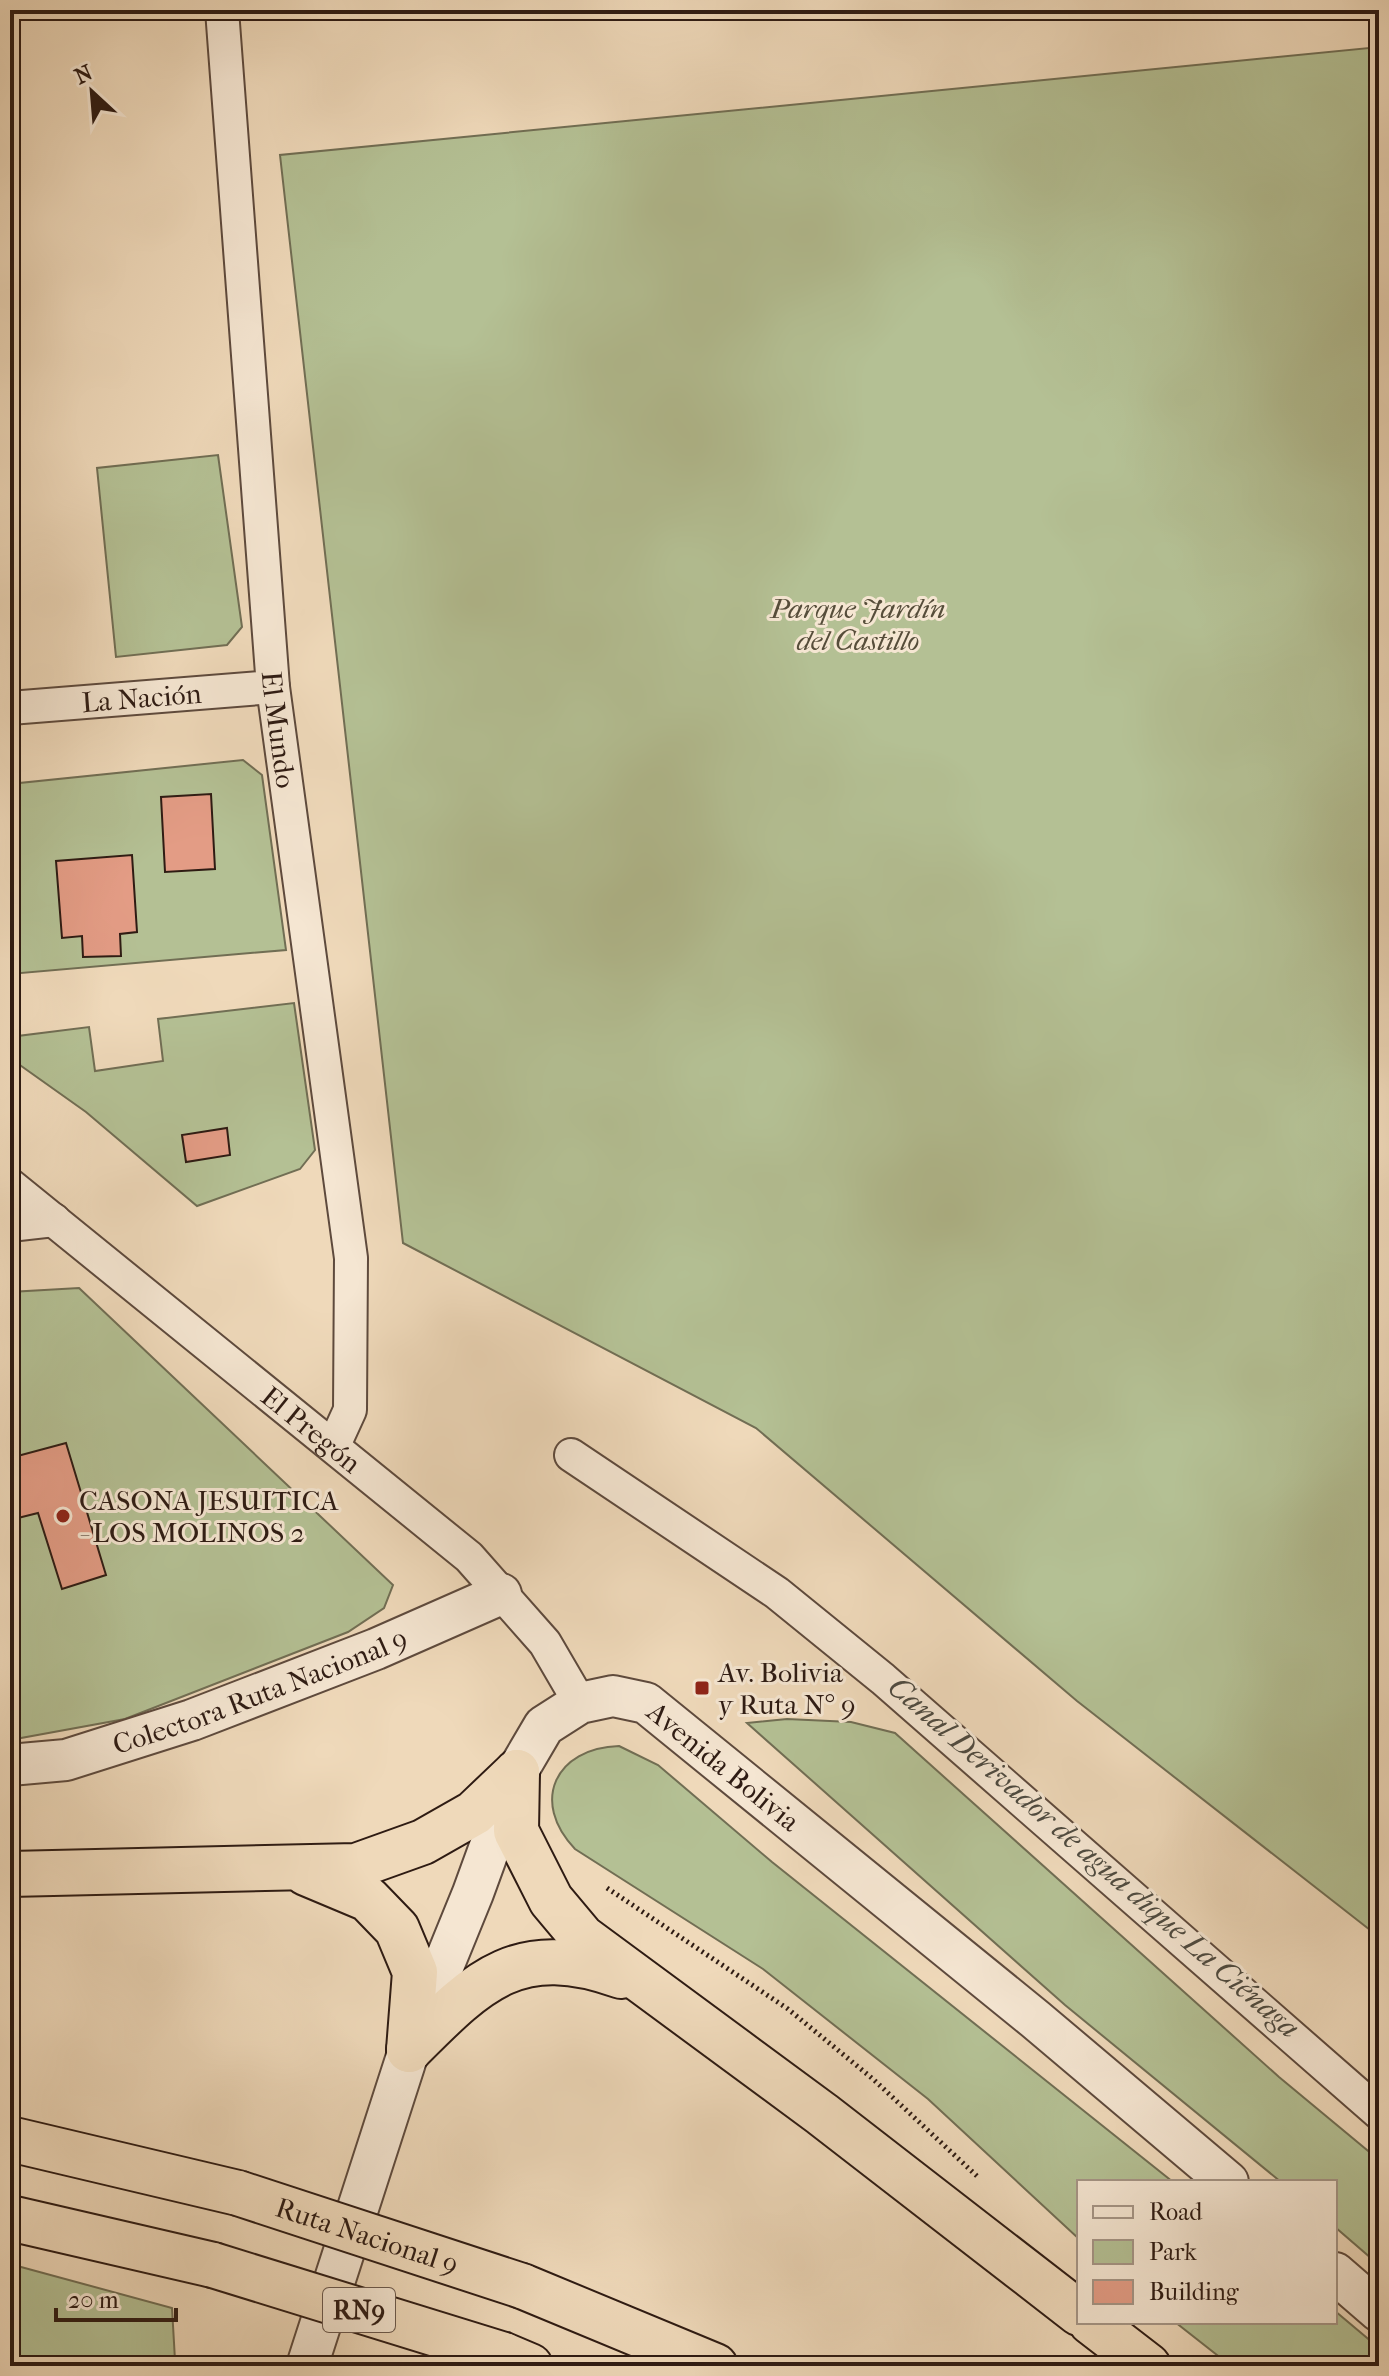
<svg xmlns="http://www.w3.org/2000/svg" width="1389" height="2376" font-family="'IM FELL French Canon',serif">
<rect width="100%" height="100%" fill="#efd9ba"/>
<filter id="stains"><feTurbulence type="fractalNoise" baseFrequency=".0025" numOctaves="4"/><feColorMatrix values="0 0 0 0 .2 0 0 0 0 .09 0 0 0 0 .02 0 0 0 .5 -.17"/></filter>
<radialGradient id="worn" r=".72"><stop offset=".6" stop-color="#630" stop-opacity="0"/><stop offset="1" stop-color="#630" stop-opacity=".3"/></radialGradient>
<g fill="#b4c094" stroke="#716e54" stroke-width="2">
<polygon points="1379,47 1379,1937 1077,1701 756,1428 403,1243 280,155"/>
<polygon points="218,455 242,627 227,645 116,657 97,468"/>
<polygon points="243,760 262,775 286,950 10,974 10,784"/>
<polygon points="294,1003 315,1150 300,1169 197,1206 86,1112 10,1058 10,1037 89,1027 95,1071 163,1061 158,1019"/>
<polygon points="79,1288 393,1585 384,1608 348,1632 125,1719 10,1740 10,1292"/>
<polygon points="787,1719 851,1722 895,1733 1279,2077 1379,2160 1379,2265 1335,2227 1335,2182 1281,2182 1065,2005 747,1723"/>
<path d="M619 1746 658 1765 772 1862 1173 2182H1079V2239L928 2099 763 1969 575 1849C530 1802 555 1748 619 1746Z"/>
<polygon points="10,2264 172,2308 175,2360 183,2366 10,2366"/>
<polygon points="1335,2311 1379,2348 1379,2366 1231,2366 1175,2322 1335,2322"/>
</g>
<g fill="#e39c85" stroke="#2e1b13" stroke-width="2">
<polygon points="211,794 215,869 165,872 161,797"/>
<polygon points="132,855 137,932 120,934 121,956 83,957 82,936 62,938 56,861"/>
<polygon points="227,1128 230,1155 186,1162 182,1135"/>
<polygon points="66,1443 106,1575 62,1589 38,1513 10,1520 10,1458"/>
</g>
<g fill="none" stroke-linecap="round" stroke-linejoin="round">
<defs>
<g id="minor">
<path id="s1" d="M222 10 273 687 351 1258 350 1410 334 1445"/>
<path id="s2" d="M10 708 273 687"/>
<path id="s3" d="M10 1185 469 1557 545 1643 580 1703"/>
<polyline points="10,1225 54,1220"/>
<polyline points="571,1455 777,1593 883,1679 1379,2113"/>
</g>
<g id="tertiary">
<path id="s4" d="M10 1765 66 1760 192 1720 376 1649 501 1594"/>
<polyline points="1335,2273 1379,2311"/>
<path id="s5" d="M307 2366 409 2050 473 1893 517 1772 544 1726 580 1703 613 1696 646 1703 1035 2019 1228 2182"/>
</g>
<g id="motorway">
<polyline points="517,1772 516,1831 551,1900 582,1937 822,2114 1079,2313"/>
<polyline points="306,1873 368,1899 397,1929 415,1972 409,2050"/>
<polyline points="10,1874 356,1866 423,1842 474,1813 517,1772"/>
<path d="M409 2050C478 1981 517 1939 621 1976"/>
<polyline points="10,2139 238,2193"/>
<polyline points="10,2218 213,2265"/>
<polyline points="522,2286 715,2366"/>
<polyline points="1091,2322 1148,2366"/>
<polyline points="504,2355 530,2366"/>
</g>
</defs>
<use href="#minor" stroke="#5e4a3d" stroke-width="36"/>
<use href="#tertiary" stroke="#5e4a3d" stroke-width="44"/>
<use href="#motorway" stroke="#2e1b13" stroke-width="48"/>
<polyline stroke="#2e1b13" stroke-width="5" stroke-dasharray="2 4" stroke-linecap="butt" points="607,1888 788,2009 873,2079 979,2178"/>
<use href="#minor" stroke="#f5e6d2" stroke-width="32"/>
<use href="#tertiary" stroke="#f5e6d2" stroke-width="40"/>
<use href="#motorway" stroke="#efd9ba" stroke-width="44"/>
<defs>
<g id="motorway-bridge">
<path id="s6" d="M238 2193 522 2286"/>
<polyline points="213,2265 504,2355"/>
</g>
</defs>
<use href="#motorway-bridge" stroke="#2e1b13" stroke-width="48" stroke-linecap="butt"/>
<use href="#motorway-bridge" stroke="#efd9ba" stroke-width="44"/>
</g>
<g fill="#8f2418" stroke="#f5e6d2" stroke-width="3">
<circle cx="63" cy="1516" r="8"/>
<rect x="694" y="1680" width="16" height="16" rx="4"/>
</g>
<g text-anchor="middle" stroke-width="6" stroke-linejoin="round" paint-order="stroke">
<rect fill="#f5e6d2" stroke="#6a584c" stroke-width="2" x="323" y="2288" width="72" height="44" rx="6"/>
<g font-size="26" font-weight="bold" fill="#2e1b13">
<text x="359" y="2319">RN9</text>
</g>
<g font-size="28" font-style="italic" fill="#564d3a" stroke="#f5e6d2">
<text x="858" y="618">Parque Jardín<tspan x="858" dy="32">del Castillo</tspan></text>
</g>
<g font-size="28" fill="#2e1b13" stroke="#f5e6d2">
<text dy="10" stroke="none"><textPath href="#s2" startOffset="132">La Nación</textPath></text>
<text dy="10" stroke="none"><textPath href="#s1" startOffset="722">El Mundo</textPath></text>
<text dy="10" stroke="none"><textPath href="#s3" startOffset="388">El Pregón</textPath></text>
<text dy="10" stroke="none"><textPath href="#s4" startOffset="262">Colectora Ruta Nacional 9</textPath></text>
<text dy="10" stroke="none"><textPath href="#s5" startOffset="894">Avenida Bolivia</textPath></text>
<text dy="10" stroke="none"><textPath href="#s6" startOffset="136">Ruta Nacional 9</textPath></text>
</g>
<g font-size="28" fill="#2e1b13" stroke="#f5e6d2" text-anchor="start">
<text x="79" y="1510">CASONA JESUITICA<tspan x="79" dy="32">- LOS MOLINOS 2</tspan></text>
<text x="718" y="1682">Av. Bolivia<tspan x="718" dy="32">y Ruta N° 9</tspan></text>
</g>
<g font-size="30" font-style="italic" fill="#4e4b41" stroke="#f5e6d2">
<text transform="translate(1094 1857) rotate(41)" y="10">Canal Derivador de agua dique La Ciénaga</text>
</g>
</g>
<rect width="1389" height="2376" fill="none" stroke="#efd9ba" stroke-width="40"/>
<rect x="12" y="12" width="1365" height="2352" fill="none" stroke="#2e1b13" stroke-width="4"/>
<rect x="20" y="20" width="1349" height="2336" fill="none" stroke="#2e1b13" stroke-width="2"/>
<rect x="1077" y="2180" width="260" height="144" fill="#f5e6d2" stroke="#a59586" stroke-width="2"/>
<rect x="1093" y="2206" width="40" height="12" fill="#f5e6d2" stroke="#a59586" stroke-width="2"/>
<text x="1149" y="2220" font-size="24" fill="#2e1b13">Road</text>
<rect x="1093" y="2240" width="40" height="24" fill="#b4c094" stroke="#a59586" stroke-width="2"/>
<text x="1149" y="2260" font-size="24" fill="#2e1b13">Park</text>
<rect x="1093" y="2280" width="40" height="24" fill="#e39c85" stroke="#a59586" stroke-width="2"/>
<text x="1149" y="2300" font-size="24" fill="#2e1b13">Building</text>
<g transform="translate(92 92) rotate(334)" stroke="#f5e6d2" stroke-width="6" paint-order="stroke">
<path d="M0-6L14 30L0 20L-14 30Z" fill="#2e1b13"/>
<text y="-12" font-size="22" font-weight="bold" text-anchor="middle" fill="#2e1b13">N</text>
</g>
<path d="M56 2308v12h120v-12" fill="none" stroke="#2e1b13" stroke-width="4"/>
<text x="68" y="2308" font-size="24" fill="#2e1b13" stroke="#f5e6d2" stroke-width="6" paint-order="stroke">20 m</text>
<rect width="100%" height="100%" filter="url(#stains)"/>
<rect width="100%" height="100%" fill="url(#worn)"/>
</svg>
